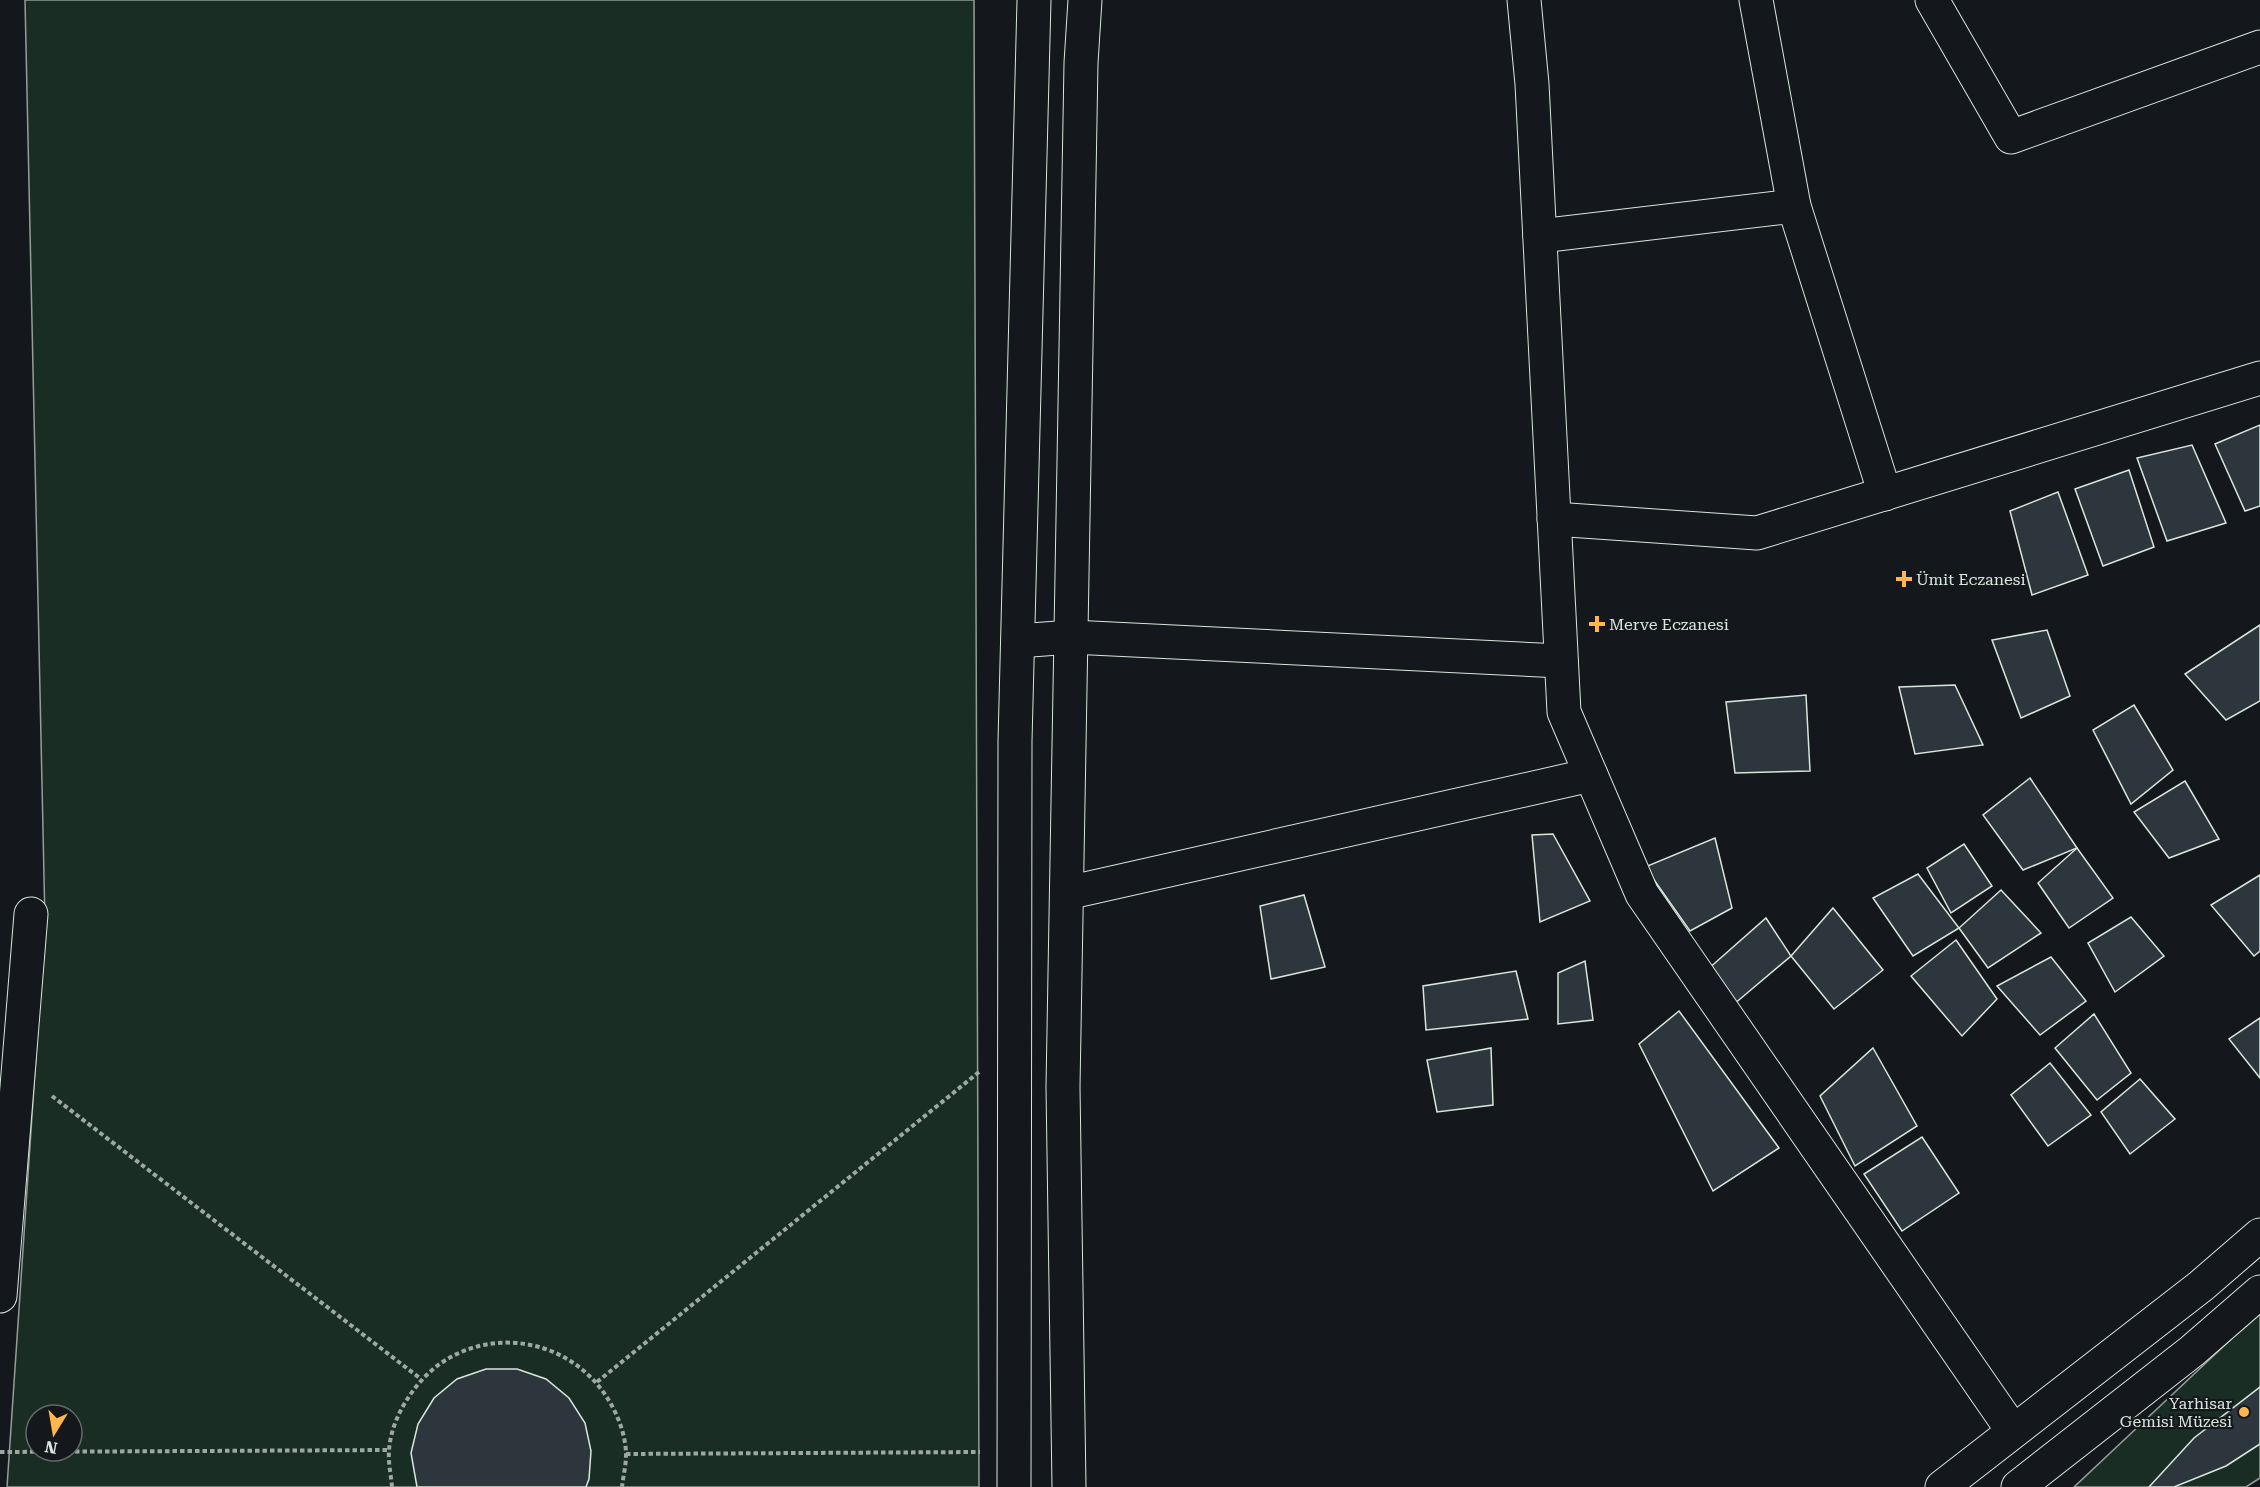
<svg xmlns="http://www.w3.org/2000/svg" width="2260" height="1487" font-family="'Roboto Serif',serif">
<rect width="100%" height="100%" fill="#14181c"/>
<g fill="#1a2d24" stroke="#939e99" stroke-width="1.5" fill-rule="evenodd">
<path d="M25 0H974L979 1487H7L45 923ZM36 1415H72V1451H36Z"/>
<polygon points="2260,1312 2260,1478 2246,1487 2074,1487"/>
</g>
<g fill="#2c363c" stroke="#d8e6dc" stroke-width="1.5">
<polygon points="2260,425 2260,506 2245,511 2215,444"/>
<polygon points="2192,445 2226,523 2167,541 2137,458"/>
<polygon points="2129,470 2154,547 2103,566 2075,489"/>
<polygon points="2058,492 2088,575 2032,595 2010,511"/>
<polygon points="2260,625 2260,701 2226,720 2185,674"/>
<polygon points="2047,630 2070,696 2021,718 1992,640"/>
<polygon points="1955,685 1983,745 1915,754 1899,687"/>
<polygon points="1806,695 1810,771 1735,773 1726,702"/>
<polygon points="2134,705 2173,770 2131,804 2093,730"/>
<polygon points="2030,778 2077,848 2023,870 1983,815"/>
<polygon points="2185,781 2219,839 2169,858 2134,812"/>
<polygon points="1553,834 1590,901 1540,922 1532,835"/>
<polygon points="1715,838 1732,908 1690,931 1645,867"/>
<polygon points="1964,844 1992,886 1951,913 1927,868"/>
<polygon points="2077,848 2113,898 2069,928 2038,883"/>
<polygon points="1918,874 1959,928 1913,956 1873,898"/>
<polygon points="2260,875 2260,951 2254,956 2211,905"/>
<polygon points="2001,890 2041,933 1988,968 1959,928"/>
<polygon points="1304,895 1325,967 1271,979 1260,906"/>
<polygon points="1833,908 1883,970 1834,1009 1791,956"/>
<polygon points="2131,917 2164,956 2115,992 2088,943"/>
<polygon points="1766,918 1791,956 1733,1005 1707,970"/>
<polygon points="1956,940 1997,999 1962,1036 1911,976"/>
<polygon points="2051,957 2086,1001 2040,1035 1997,986"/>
<polygon points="1585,961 1593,1020 1558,1024 1558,973"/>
<polygon points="1516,971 1528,1019 1426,1030 1423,986"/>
<polygon points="1679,1011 1779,1148 1713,1191 1639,1044"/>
<polygon points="2094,1014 2131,1073 2097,1100 2055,1048"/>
<polygon points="2260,1018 2260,1078 2229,1039"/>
<polygon points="1491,1048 1493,1105 1437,1112 1427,1060"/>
<polygon points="1873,1048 1917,1126 1855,1166 1820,1096"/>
<polygon points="2050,1063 2091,1115 2048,1146 2011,1095"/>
<polygon points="2140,1079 2175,1119 2130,1154 2101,1112"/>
<polygon points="1922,1137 1959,1193 1902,1231 1864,1174"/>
<polygon points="486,1369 517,1369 546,1379 569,1398 585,1423 591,1451 589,1479 586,1487 417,1487 411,1453 418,1424 434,1398 457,1379"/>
<polygon points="2260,1387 2260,1444 2226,1466 2174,1487 2149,1487 2194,1438"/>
</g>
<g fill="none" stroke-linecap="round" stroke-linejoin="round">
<defs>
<g id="minor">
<polyline points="1756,0 1794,206"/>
<polyline points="1932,0 2011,137 2260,47"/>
<polyline points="1540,236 1794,206 1885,494"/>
<polyline points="1554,519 1757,533 2260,378"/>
<polyline points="1018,641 1071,637 1561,661"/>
<polyline points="1067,893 1591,775"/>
<polyline points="0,1296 31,914"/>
<polyline points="1014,1487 1015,741 1034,0"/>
<polyline points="1069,1487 1063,1087 1081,63 1085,0"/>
</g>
<g id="tertiary">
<polyline points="1942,1487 2201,1286 2260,1235"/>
<polyline points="2018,1487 2192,1351 2260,1292"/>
</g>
<polyline id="secondary" points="1524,0 1532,84 1564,712 1642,894 2013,1431"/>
</defs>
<use href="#minor" stroke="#d8e6dc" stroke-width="35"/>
<use href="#tertiary" stroke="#d8e6dc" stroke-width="35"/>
<use href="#secondary" stroke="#d8e6dc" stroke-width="35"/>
<g stroke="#9da8a2" stroke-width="4" stroke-dasharray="4.5 3" stroke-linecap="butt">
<polyline points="52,1096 421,1379"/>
<polyline points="597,1382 979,1072"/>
<polyline points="0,1452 389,1450"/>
<polyline points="626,1454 980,1452"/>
<path d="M392 1487C391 1475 388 1462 389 1451 390 1431 399 1411 410 1395 458 1323 562 1326 608 1399 618 1415 626 1436 626 1455 626 1466 623 1477 622 1487"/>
</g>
<use href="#minor" stroke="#14181c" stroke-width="33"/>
<use href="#tertiary" stroke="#14181c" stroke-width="33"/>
<use href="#secondary" stroke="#14181c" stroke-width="33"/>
</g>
<g fill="#ffb74d" stroke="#14181c" stroke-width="2">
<path d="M1901 570h6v6h6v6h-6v6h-6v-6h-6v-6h6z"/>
<path d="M1594 615h6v6h6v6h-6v6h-6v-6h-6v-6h6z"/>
<circle cx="2244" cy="1412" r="6"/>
</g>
<g text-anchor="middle" stroke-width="4.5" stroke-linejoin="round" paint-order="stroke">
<g font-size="16" fill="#d8e6dc" stroke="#14181c" text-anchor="start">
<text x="1916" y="585">Ümit Eczanesi</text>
<text x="1609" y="630">Merve Eczanesi</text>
<text x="2232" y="1409" text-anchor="end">Yarhisar<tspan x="2232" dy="18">Gemisi Müzesi</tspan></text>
</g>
</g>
<g transform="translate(54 1433) rotate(191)"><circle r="28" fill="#14181c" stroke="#626a69" stroke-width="1.5"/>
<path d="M0-4.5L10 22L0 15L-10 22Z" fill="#ffb74d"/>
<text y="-9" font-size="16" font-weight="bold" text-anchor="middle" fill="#d8e6dc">N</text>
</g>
</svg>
